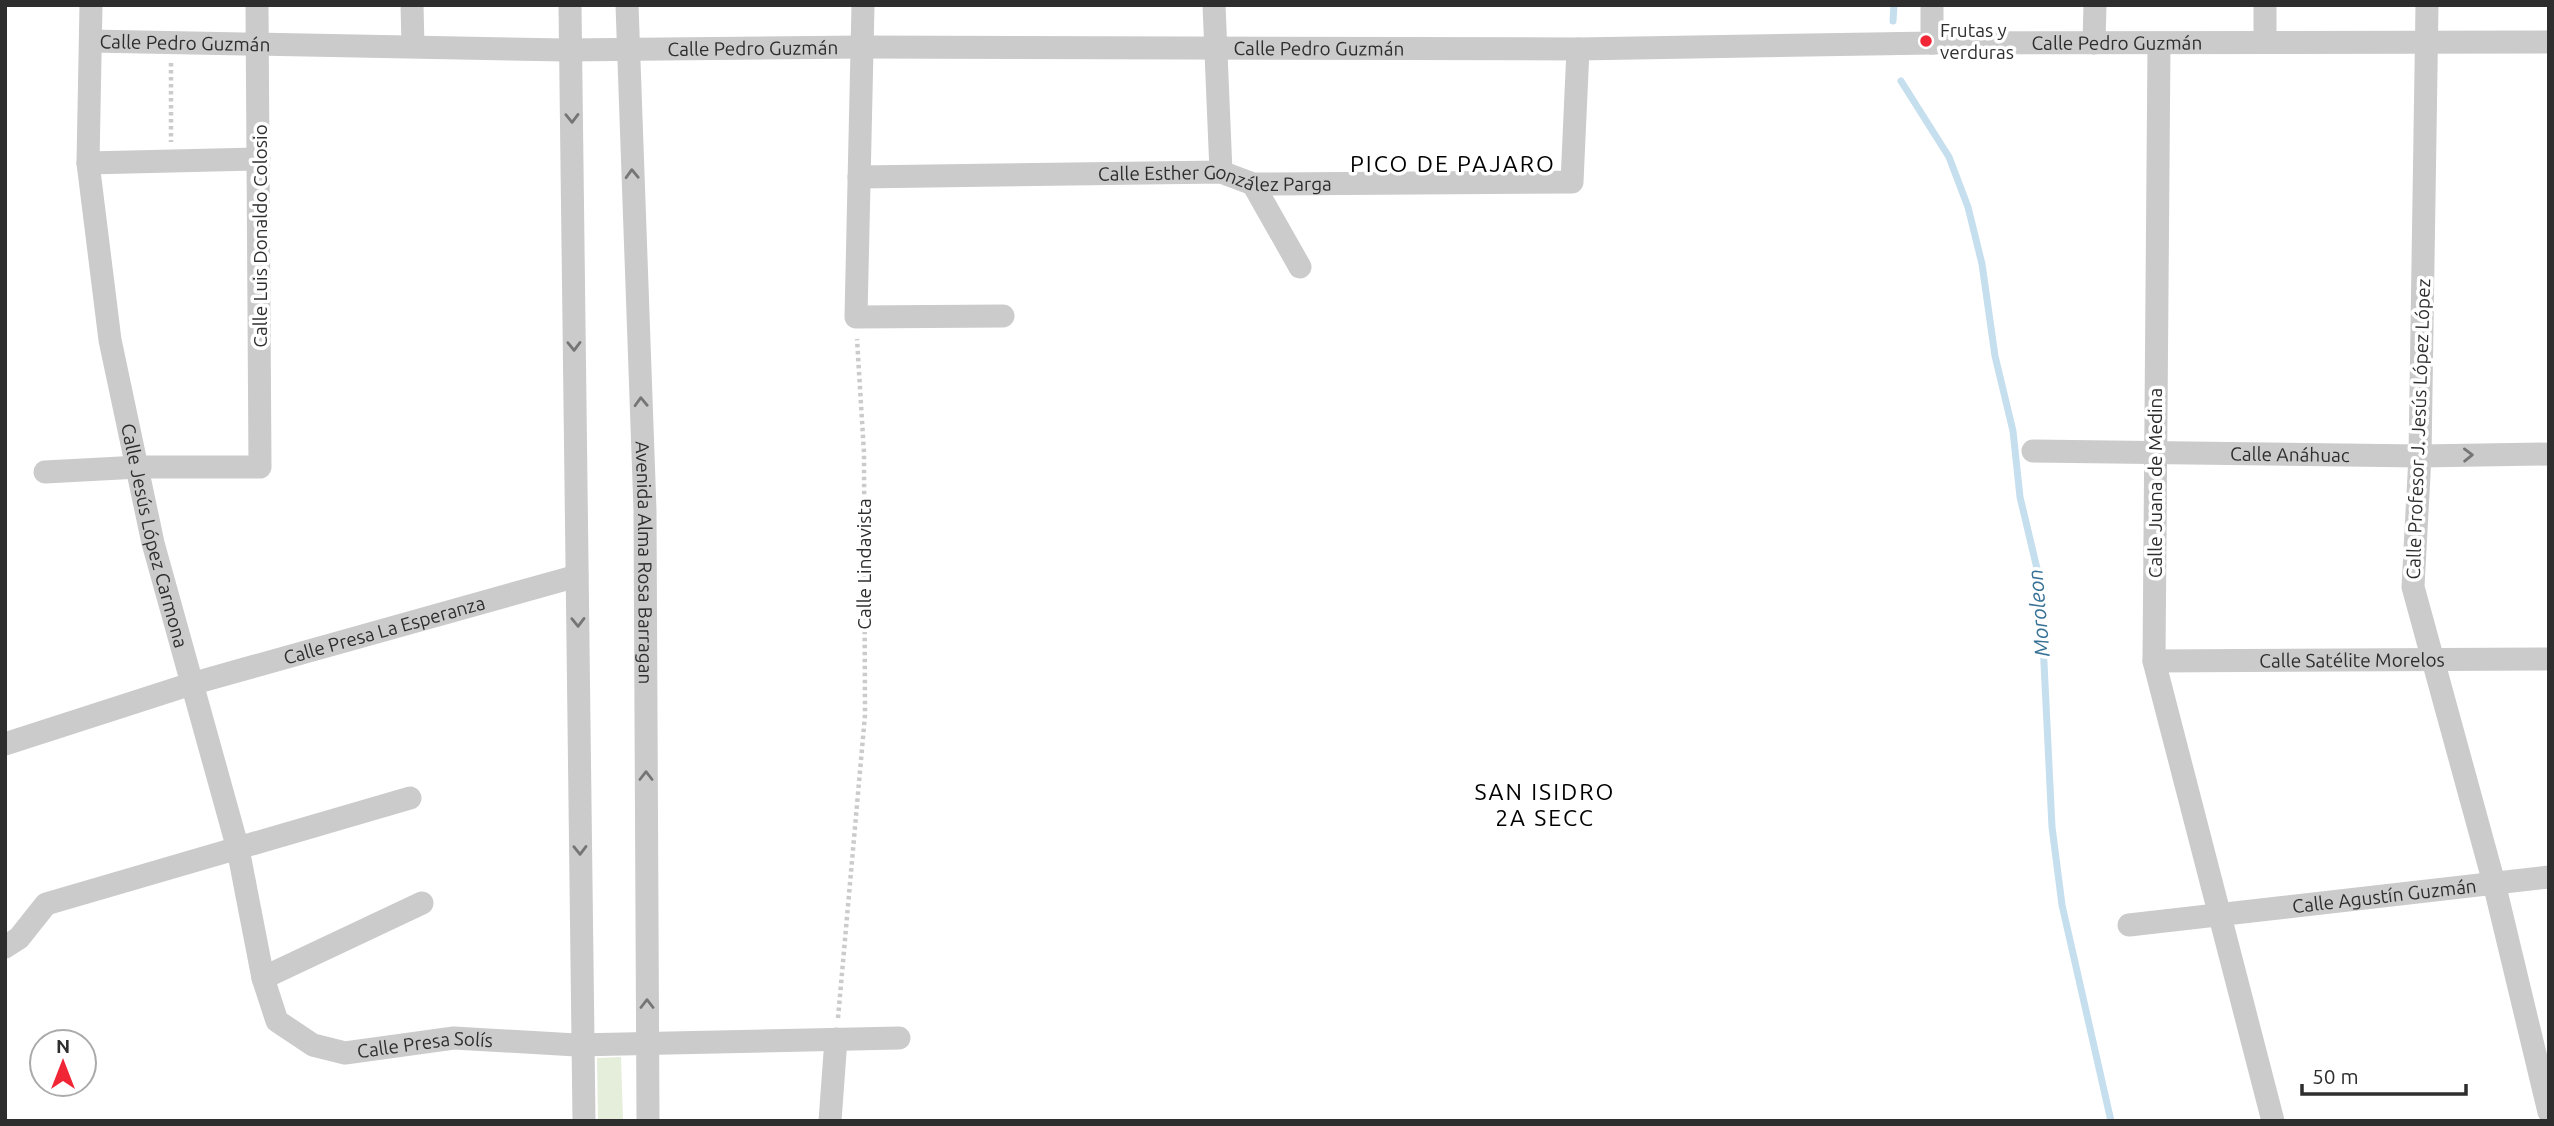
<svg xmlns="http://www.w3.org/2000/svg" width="2554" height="1126" font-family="Ubuntu,sans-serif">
<rect width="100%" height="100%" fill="#fff"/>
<polygon fill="#e5eddb" points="621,1057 623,1121 598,1121 597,1058"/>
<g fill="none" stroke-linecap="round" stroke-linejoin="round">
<g stroke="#c6dfee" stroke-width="7">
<polyline points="1893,21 1894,5"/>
<polyline points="1901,81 1949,157 1968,207 1982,264 1995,356 2013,431 2020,497 2040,581 2052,827 2062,905 2111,1121"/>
</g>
<g stroke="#cbcbcb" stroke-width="4.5" stroke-dasharray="3.5 3.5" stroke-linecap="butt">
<polyline points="171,63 171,142"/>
<polyline points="838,1018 865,715 864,453 857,339"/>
</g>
<g stroke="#cbcbcb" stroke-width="23">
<path id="s1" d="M91 5 88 163 110 340 153 543 238 849 263 978 277 1021 313 1045 345 1053 454 1038 576 1045 899 1038"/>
<polyline points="412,5 413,46"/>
<polyline points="570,5 584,1121"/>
<path id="s2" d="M627 5 645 510 648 1121"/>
<polyline points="863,5 856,317 1003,316"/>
<polyline points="1214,5 1221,172"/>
<polyline points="2265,5 2265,42"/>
<polyline points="2427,5 2420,456 2413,587 2494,883 2549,1112"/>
<path id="s3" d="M91 41 565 50 861 47 1578 49 1932 43 2549 42"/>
<polyline points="1932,43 1932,5"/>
<polyline points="2094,43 2095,5"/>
<polyline points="2159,44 2154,661 2273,1121"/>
<polyline points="88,163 259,159"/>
<path id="s4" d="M859 177 1221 172 1253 184 1572 182 1578 49"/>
<polyline points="1253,184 1300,267"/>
<path id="s5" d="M2033 451 2420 456 2549 454"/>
<polyline points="45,472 139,467 260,467 257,5"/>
<path id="s6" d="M2154 661 2549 659"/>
<path id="s7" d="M5 744 191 684 577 576"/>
<path id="s8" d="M2129 925 2549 877"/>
<polyline points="5,947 19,938 46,904 410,798"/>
<polyline points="263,978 422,903"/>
<polyline points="830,1121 836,1039"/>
</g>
</g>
<defs><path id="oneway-chevron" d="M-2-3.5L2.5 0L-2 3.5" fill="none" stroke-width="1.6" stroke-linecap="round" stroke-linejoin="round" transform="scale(1.75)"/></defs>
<g stroke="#757575">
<use href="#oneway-chevron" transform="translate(572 118) rotate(89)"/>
<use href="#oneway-chevron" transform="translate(632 174) rotate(-92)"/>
<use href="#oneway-chevron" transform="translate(574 346) rotate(89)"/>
<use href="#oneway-chevron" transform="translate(641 402) rotate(-92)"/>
<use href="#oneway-chevron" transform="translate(2468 455) rotate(-1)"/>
<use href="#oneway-chevron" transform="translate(578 622) rotate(89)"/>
<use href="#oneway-chevron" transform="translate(646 776) rotate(-90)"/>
<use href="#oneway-chevron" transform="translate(580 850) rotate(89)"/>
<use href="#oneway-chevron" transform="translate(647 1004) rotate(-90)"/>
</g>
<circle fill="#f02636" stroke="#fff" stroke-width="2.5" cx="1926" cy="41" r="7"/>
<g text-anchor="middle" stroke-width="7" stroke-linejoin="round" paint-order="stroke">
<g font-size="19" fill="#2e2e2e" stroke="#fff" text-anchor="start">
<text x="1940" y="37">Frutas y<tspan x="1940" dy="22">verduras</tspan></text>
</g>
<g font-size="19" fill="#2e2e2e" stroke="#fff">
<text dy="7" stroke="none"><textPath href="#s3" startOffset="94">Calle Pedro Guzmán</textPath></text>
<text dy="7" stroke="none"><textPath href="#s3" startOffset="2026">Calle Pedro Guzmán</textPath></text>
<text dy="7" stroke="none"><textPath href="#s3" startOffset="662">Calle Pedro Guzmán</textPath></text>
<text dy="7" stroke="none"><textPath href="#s3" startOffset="1228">Calle Pedro Guzmán</textPath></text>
<text dy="7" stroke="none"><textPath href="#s4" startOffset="357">Calle Esther González Parga</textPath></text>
<text transform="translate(260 236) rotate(-90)" y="7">Calle Luis Donaldo Colosio</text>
<text transform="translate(2418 429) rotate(-88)" y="7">Calle Profesor J. Jesús López López</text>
<text dy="7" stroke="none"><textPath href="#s5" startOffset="257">Calle Anáhuac</textPath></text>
<text transform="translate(2155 483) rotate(-90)" y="7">Calle Juana de Medina</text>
<text dy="7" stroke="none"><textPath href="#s1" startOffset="537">Calle Jesús López Carmona</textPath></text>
<text dy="7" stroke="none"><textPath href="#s2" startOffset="558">Avenida Alma Rosa Barragan</textPath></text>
<text transform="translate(864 564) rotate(-90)" y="7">Calle Lindavista</text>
<text dy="7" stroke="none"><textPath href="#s7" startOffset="396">Calle Presa La Esperanza</textPath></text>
<text dy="7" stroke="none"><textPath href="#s6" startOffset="198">Calle Satélite Morelos</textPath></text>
<text dy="7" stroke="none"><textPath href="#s8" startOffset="257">Calle Agustín Guzmán</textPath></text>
<text dy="7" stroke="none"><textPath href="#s1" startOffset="1195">Calle Presa Solís</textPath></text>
</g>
<g font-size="21" font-style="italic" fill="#377296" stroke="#fff">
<text transform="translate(2039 613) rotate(-95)" y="7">Moroleon</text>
</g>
<g font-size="23" letter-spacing="2" fill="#000" stroke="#fff">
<text x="1453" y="172">PICO DE PAJARO</text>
<text x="1545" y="800">SAN ISIDRO<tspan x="1545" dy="26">2A SECC</tspan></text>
</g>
</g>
<rect width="2554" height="1126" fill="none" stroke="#2e2e2e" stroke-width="14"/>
<g transform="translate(63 1063)"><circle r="33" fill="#ffffff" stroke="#ababab" stroke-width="2"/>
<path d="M0-5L12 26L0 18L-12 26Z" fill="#f02636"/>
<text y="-10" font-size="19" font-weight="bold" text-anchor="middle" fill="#2e2e2e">N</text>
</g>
<path d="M2302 1084v10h164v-10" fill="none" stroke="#2e2e2e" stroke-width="3.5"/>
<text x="2312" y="1084" font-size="21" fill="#2e2e2e" stroke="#ffffff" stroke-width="5" paint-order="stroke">50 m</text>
</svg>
